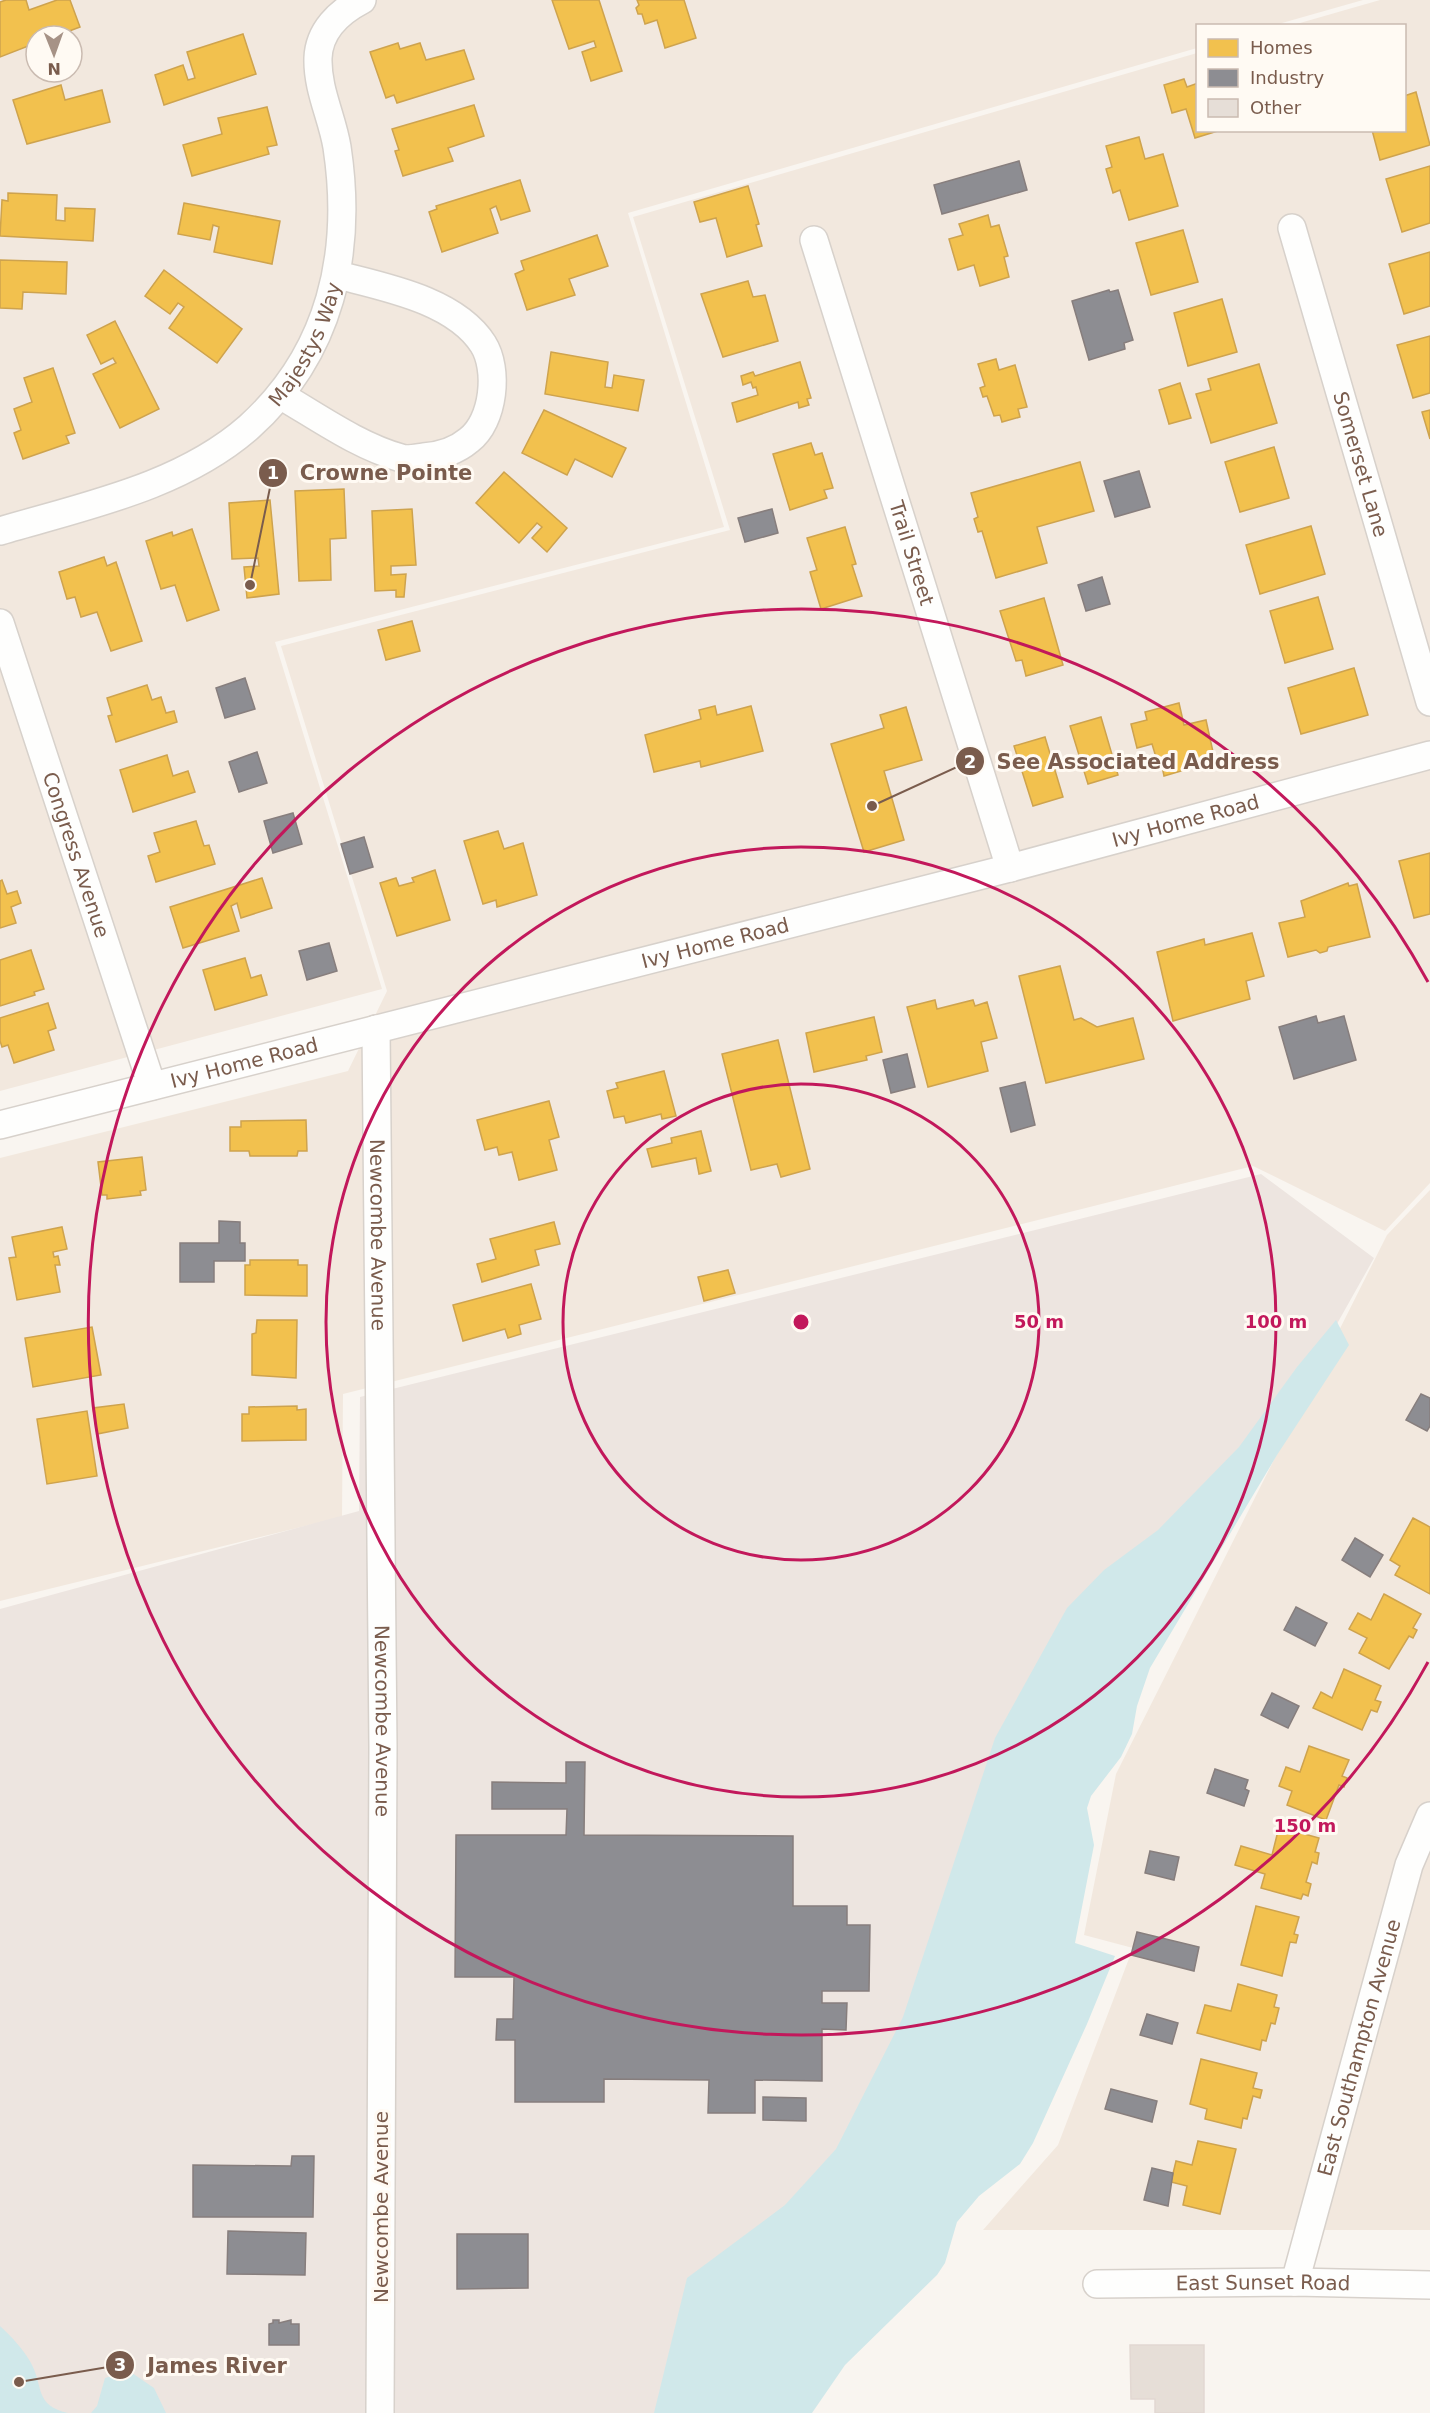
<svg xmlns="http://www.w3.org/2000/svg" width="1430" height="2413" font-family="'DejaVu Sans',sans-serif">
<rect width="100%" height="100%" fill="#f9f5f0"/>
<g fill="#f2e8de" fill-rule="evenodd">
<path d="M0 0H1363L1275 25 1198 26 1197 48 628 213 724 527 275 642 382 989 0 1091ZM36 36H72V72H36Z"/>
<polygon points="1380,0 1430,0 1430,1183 1385,1231 1253,1166 343,1394 342,1517 0,1601 0,1158 348,1071 387,991 281,646 730,530 633,217 1197,53 1198,130 1404,130 1404,26 1293,25"/>
<polygon points="1430,1190 1430,2230 983,2230 1058,2145 1133,1948 1084,1935 1116,1774 1387,1235"/>
</g>
<polygon fill="#ede5e0" points="1261,1174 1374,1258 725,2413 34,2413 0,2334 0,1609 359,1511 360,1397"/>
<g fill="#d0e8ea">
<polygon points="1336,1320 1349,1345 1277,1455 1150,1668 1137,1706 1132,1734 1121,1757 1091,1796 1087,1808 1094,1845 1075,1943 1115,1956 1087,2024 1033,2143 1020,2164 979,2196 957,2222 945,2263 937,2275 845,2365 812,2413 654,2413 687,2278 785,2205 836,2149 903,2017 995,1738 1067,1608 1104,1570 1158,1530 1239,1447 1297,1367"/>
<path d="M0 2326C12 2337 23 2349 31 2363 44 2387 34 2405 68 2413H0Z"/>
<polygon points="129,2371 154,2388 166,2413 91,2413 97,2406 105,2378"/>
</g>
<g fill="#f2c14e" stroke="#cea34e" stroke-width="1.5">
<polygon points="6,0 26,0 29,10 57,0 70,0 80,27 56,36 36,36 36,43 0,57 0,2"/>
<polygon points="552,0 599,0 622,71 591,81 582,52 596,47 594,41 569,49"/>
<polygon points="637,0 684,0 696,38 665,48 657,20 645,24 642,14 638,14 636,8 639,5"/>
<polygon points="243,34 256,74 164,105 155,75 183,65 188,80 195,78 187,52"/>
<polygon points="398,43 400,49 420,43 426,60 464,50 474,79 397,103 394,95 386,98 370,52"/>
<polygon points="1184,79 1187,87 1198,83 1198,130 1221,130 1195,138 1186,109 1172,113 1164,85"/>
<polygon points="61,85 65,100 102,90 110,122 27,144 13,100"/>
<polygon points="1416,92 1430,145 1380,160 1372,130 1404,130 1404,96"/>
<polygon points="474,105 484,136 448,148 453,161 403,176 395,151 399,150 392,129"/>
<polygon points="267,107 277,145 267,147 269,154 192,176 183,145 222,134 218,118"/>
<polygon points="1139,137 1145,159 1163,154 1178,206 1129,220 1120,190 1113,193 1106,169 1112,167 1106,146"/>
<polygon points="1430,166 1430,223 1402,232 1386,179"/>
<polygon points="520,180 530,211 501,220 496,206 490,209 498,233 442,252 429,212 437,209 436,206"/>
<polygon points="748,186 759,224 756,225 762,246 727,257 716,218 700,222 694,202"/>
<polygon points="8,193 57,195 56,220 65,221 65,208 95,209 93,241 0,236 2,200 8,201"/>
<polygon points="184,203 280,221 272,264 214,252 219,227 213,225 210,240 178,234"/>
<polygon points="988,215 991,227 999,225 1008,256 1004,257 1009,277 980,286 974,265 958,270 949,239 963,235 959,224"/>
<polygon points="1183,230 1198,282 1151,295 1136,243"/>
<polygon points="597,235 608,266 569,279 575,295 527,310 515,274 524,270 521,261"/>
<polygon points="1430,252 1430,306 1404,314 1389,264"/>
<polygon points="0,260 67,262 66,294 23,292 22,309 0,308"/>
<polygon points="164,270 242,329 217,363 169,328 184,307 178,303 170,314 145,296"/>
<polygon points="748,281 753,297 765,295 778,341 723,357 701,294"/>
<polygon points="1222,299 1237,352 1188,366 1174,313"/>
<polygon points="115,321 159,409 120,428 93,374 116,363 113,358 101,364 87,335"/>
<polygon points="1430,336 1430,393 1413,398 1397,345"/>
<polygon points="551,352 608,362 605,387 612,388 614,375 644,380 638,411 545,394"/>
<polygon points="996,359 999,370 1015,365 1027,407 1018,409 1020,417 1002,422 1000,415 994,416 987,396 983,397 980,388 985,386 978,364"/>
<polygon points="800,362 811,398 807,399 809,405 799,408 798,402 737,422 732,403 758,395 756,387 753,388 751,382 743,385 741,376 753,372 755,376"/>
<polygon points="1259,364 1277,423 1211,443 1196,394 1211,390 1208,379"/>
<polygon points="53,368 75,433 66,436 69,443 23,459 14,433 21,430 14,409 32,402 24,378"/>
<polygon points="1180,383 1191,418 1169,424 1159,390"/>
<polygon points="544,410 626,448 612,477 575,459 567,475 522,453"/>
<polygon points="1430,410 1430,439 1422,412"/>
<polygon points="811,443 815,455 822,453 833,488 824,490 827,498 790,510 773,454"/>
<polygon points="1274,447 1289,498 1240,512 1225,462"/>
<polygon points="1080,462 1094,511 1037,527 1047,563 996,578 982,531 978,532 974,519 978,517 971,493"/>
<polygon points="504,472 567,528 547,552 532,538 542,527 537,523 519,543 476,503"/>
<polygon points="344,489 346,538 330,539 331,580 299,581 295,491"/>
<polygon points="270,500 279,594 247,598 244,567 259,566 258,558 232,559 229,503"/>
<polygon points="412,509 416,565 391,566 391,575 406,574 404,597 396,597 396,590 375,591 372,511"/>
<polygon points="1311,526 1325,574 1260,594 1246,545"/>
<polygon points="845,527 856,564 852,565 862,596 821,609 810,572 817,570 807,538"/>
<polygon points="192,529 219,610 187,621 175,585 161,589 146,541 172,532 173,536"/>
<polygon points="104,557 107,566 116,562 142,641 111,651 97,612 81,617 75,597 67,599 59,572"/>
<polygon points="1318,597 1333,649 1285,663 1270,611"/>
<polygon points="1044,598 1063,665 1026,676 1022,660 1016,661 1000,611"/>
<polygon points="412,621 420,651 386,660 378,630"/>
<polygon points="1354,668 1368,715 1301,734 1288,688"/>
<polygon points="147,685 152,700 161,697 166,713 174,711 177,722 116,742 108,716 112,715 107,698"/>
<polygon points="1179,703 1184,725 1206,720 1215,761 1164,776 1162,766 1159,767 1152,744 1137,748 1131,724 1147,720 1145,712"/>
<polygon points="715,706 717,715 751,706 763,751 701,767 700,761 654,772 645,735 701,719 699,710"/>
<polygon points="906,707 922,760 884,771 904,840 864,852 831,744 884,728 880,715"/>
<polygon points="1101,717 1118,775 1088,784 1070,726"/>
<polygon points="1045,737 1063,797 1033,806 1014,746"/>
<polygon points="167,755 173,776 188,771 195,792 133,812 120,770"/>
<polygon points="196,821 204,846 209,845 215,864 156,882 148,856 160,852 154,833"/>
<polygon points="498,831 504,849 523,843 537,895 497,907 496,900 483,904 464,841"/>
<polygon points="1430,853 1430,914 1414,918 1399,861"/>
<polygon points="435,870 450,920 397,936 380,883 396,878 399,886 414,882 412,878"/>
<polygon points="262,878 272,908 241,918 237,903 231,906 239,931 183,948 170,907"/>
<polygon points="2,880 7,894 17,891 21,903 11,907 16,923 0,928 0,881"/>
<polygon points="1348,883 1349,886 1357,884 1370,937 1328,947 1327,951 1320,953 1316,950 1288,957 1279,923 1305,917 1301,901"/>
<polygon points="1252,933 1264,976 1246,981 1250,999 1173,1021 1157,952 1204,939 1205,945"/>
<polygon points="31,950 44,989 34,992 35,995 0,1006 0,960"/>
<polygon points="245,958 251,978 261,975 267,995 215,1010 203,970"/>
<polygon points="1060,966 1074,1020 1081,1018 1097,1027 1133,1018 1144,1059 1046,1083 1019,976"/>
<polygon points="935,1000 937,1009 973,1000 975,1006 987,1002 997,1038 981,1042 988,1071 928,1087 907,1007"/>
<polygon points="48,1003 56,1028 48,1031 54,1050 14,1063 8,1045 2,1047 0,1041 0,1018"/>
<polygon points="874,1017 882,1052 866,1056 867,1060 814,1072 806,1033"/>
<polygon points="778,1040 810,1169 781,1177 777,1164 751,1170 722,1054"/>
<polygon points="664,1071 676,1116 662,1119 661,1114 626,1123 624,1116 614,1118 607,1091 618,1088 616,1083"/>
<polygon points="549,1101 559,1137 549,1140 557,1170 519,1180 512,1152 499,1155 497,1147 485,1150 477,1120"/>
<polygon points="306,1120 307,1151 298,1151 297,1156 250,1156 249,1151 230,1151 230,1127 241,1127 241,1121"/>
<polygon points="701,1131 711,1171 699,1174 696,1158 652,1167 647,1149 672,1143 671,1138"/>
<polygon points="142,1157 146,1190 140,1191 141,1195 107,1199 107,1195 102,1195 98,1162"/>
<polygon points="554,1222 560,1244 535,1250 539,1265 482,1282 477,1264 496,1259 490,1239"/>
<polygon points="62,1227 67,1249 53,1252 54,1257 58,1256 60,1265 55,1265 60,1292 17,1300 9,1258 16,1257 12,1237"/>
<polygon points="250,1260 298,1260 298,1265 307,1265 307,1296 245,1295 245,1265 250,1265"/>
<polygon points="728,1270 735,1293 704,1301 698,1277"/>
<polygon points="531,1284 541,1319 519,1325 521,1334 508,1338 505,1329 463,1341 453,1305"/>
<polygon points="257,1320 297,1320 296,1378 252,1375 252,1334 256,1333"/>
<polygon points="92,1327 101,1375 33,1387 25,1338"/>
<polygon points="124,1404 128,1428 97,1434 93,1408"/>
<polygon points="297,1406 297,1410 306,1409 306,1440 242,1441 242,1414 249,1414 249,1407"/>
<polygon points="87,1411 97,1476 47,1484 37,1419"/>
<polygon points="1413,1518 1430,1527 1430,1594 1395,1575 1400,1566 1390,1560"/>
<polygon points="1384,1594 1421,1614 1413,1628 1417,1630 1413,1638 1409,1636 1389,1669 1359,1653 1367,1638 1349,1629 1358,1613 1371,1620"/>
<polygon points="1344,1669 1381,1686 1375,1700 1381,1702 1377,1712 1371,1710 1362,1730 1313,1708 1321,1692 1332,1698"/>
<polygon points="1309,1746 1349,1760 1342,1776 1347,1778 1344,1787 1339,1785 1326,1820 1287,1805 1292,1791 1279,1786 1286,1767 1300,1772"/>
<polygon points="1279,1827 1319,1838 1315,1852 1319,1853 1317,1864 1312,1862 1306,1882 1311,1884 1308,1896 1303,1894 1301,1899 1261,1888 1265,1874 1235,1865 1241,1846 1272,1855"/>
<polygon points="1256,1906 1299,1917 1294,1934 1298,1935 1296,1943 1290,1942 1282,1976 1241,1965"/>
<polygon points="1238,1984 1277,1995 1274,2007 1279,2008 1275,2024 1271,2023 1266,2041 1262,2040 1260,2050 1197,2033 1205,2005 1231,2011"/>
<polygon points="1201,2059 1257,2073 1253,2088 1262,2090 1260,2098 1253,2096 1247,2119 1243,2118 1241,2128 1205,2119 1207,2109 1190,2104"/>
<polygon points="1198,2141 1236,2149 1220,2214 1183,2205 1187,2186 1171,2182 1176,2161 1192,2165"/>
</g>
<g fill="#8d8d92" stroke="#877e7d" stroke-width="1.5">
<polygon points="1019,161 1027,190 942,214 934,185"/>
<polygon points="1109,290 1110,292 1118,290 1133,340 1124,343 1125,349 1089,360 1072,301"/>
<polygon points="1139,471 1150,507 1115,517 1104,481"/>
<polygon points="772,509 778,533 745,542 738,518"/>
<polygon points="1102,577 1110,604 1086,611 1078,585"/>
<polygon points="245,678 255,709 225,718 216,688"/>
<polygon points="257,752 267,783 239,792 229,762"/>
<polygon points="293,813 302,844 273,853 264,821"/>
<polygon points="364,837 373,867 350,874 341,844"/>
<polygon points="329,943 337,971 307,980 299,951"/>
<polygon points="1316,1016 1318,1023 1344,1016 1356,1060 1294,1079 1279,1027"/>
<polygon points="907,1054 915,1087 891,1093 883,1060"/>
<polygon points="1025,1082 1035,1125 1011,1132 1000,1088"/>
<polygon points="219,1221 240,1222 240,1243 245,1243 245,1261 214,1261 214,1282 180,1282 180,1243 219,1243"/>
<polygon points="1421,1394 1430,1398 1430,1426 1427,1431 1406,1420"/>
<polygon points="1355,1538 1383,1555 1370,1577 1342,1560"/>
<polygon points="1296,1607 1327,1623 1315,1646 1284,1630"/>
<polygon points="1272,1693 1299,1706 1288,1728 1261,1715"/>
<polygon points="566,1762 585,1762 584,1835 793,1836 793,1906 847,1906 847,1925 870,1925 869,1991 822,1991 822,2003 847,2003 846,2030 822,2029 822,2081 755,2080 755,2113 708,2113 709,2080 604,2079 604,2102 515,2102 515,2040 496,2040 497,2019 513,2019 514,1977 455,1977 456,1835 566,1835 567,1809 492,1809 492,1782 566,1783"/>
<polygon points="1215,1769 1248,1780 1245,1789 1249,1791 1244,1806 1207,1793"/>
<polygon points="1150,1851 1179,1857 1174,1880 1145,1873"/>
<polygon points="1137,1932 1199,1947 1194,1971 1131,1955"/>
<polygon points="1147,2014 1178,2023 1172,2044 1140,2035"/>
<polygon points="1111,2089 1157,2101 1152,2122 1105,2109"/>
<polygon points="763,2097 806,2098 806,2121 763,2120"/>
<polygon points="292,2156 314,2156 313,2217 193,2217 193,2165 291,2166"/>
<polygon points="1152,2168 1173,2173 1168,2206 1144,2200"/>
<polygon points="228,2231 306,2233 305,2275 227,2274"/>
<polygon points="457,2234 528,2234 528,2288 457,2289"/>
<polygon points="273,2320 279,2320 279,2323 291,2320 291,2324 299,2324 299,2345 269,2345 269,2324 273,2323"/>
</g>
<polygon fill="#e6ded7" stroke="#e2d8d2" stroke-width="1.5" points="1130,2345 1204,2345 1204,2413 1155,2413 1155,2399 1131,2399"/>
<g fill="none" stroke-linecap="round" stroke-linejoin="round">
<defs>
<g id="minor">
<path id="s1" d="M1292 228 1430 702"/>
<path id="s2" d="M814 240 1010 868"/>
<path d="M280 395C318 417 358 446 401 458 407 460 416 458 423 457 439 456 456 451 469 440 494 421 499 369 483 344 455 300 384 287 338 275"/>
<path id="s3" d="M0 531C84 506 181 487 249 427 331 353 353 253 337 147 332 117 317 89 318 58 319 31 339 12 362 0"/>
<path id="s4" d="M0 623 152 1086"/>
<path id="s5" d="M376 1029 383 1747 380 2413"/>
<path id="s6" d="M0 1125 1010 868 1430 755"/>
<path id="s7" d="M1295 2282 1409 1865 1430 1816"/>
<path id="s8" d="M1097 2284 1295 2282 1430 2285"/>
</g>
</defs>
<use href="#minor" stroke="#d7d1cb" stroke-width="30"/>
<use href="#minor" stroke="#fefefd" stroke-width="27"/>
</g>
<g fill="none" stroke="#c2185b" stroke-width="3">
<circle cx="801" cy="1322" r="238"/>
<circle cx="801" cy="1322" r="475"/>
<path d="M1428 1662A713 713 0 1 1 1428 982"/>
</g>
<g text-anchor="middle" stroke-width="6" stroke-linejoin="round" paint-order="stroke">
<g font-size="20" fill="#7a5c4d" stroke="#fffaf3">
<text dy="7" stroke="none"><textPath href="#s3" startOffset="374">Majestys Way</textPath></text>
<text dy="7" stroke="none"><textPath href="#s1" startOffset="246">Somerset Lane</textPath></text>
<text dy="7" stroke="none"><textPath href="#s2" startOffset="328">Trail Street</textPath></text>
<text dy="7" stroke="none"><textPath href="#s6" startOffset="1224">Ivy Home Road</textPath></text>
<text dy="7" stroke="none"><textPath href="#s4" startOffset="244">Congress Avenue</textPath></text>
<text dy="7" stroke="none"><textPath href="#s6" startOffset="738">Ivy Home Road</textPath></text>
<text dy="7" stroke="none"><textPath href="#s6" startOffset="252">Ivy Home Road</textPath></text>
<text dy="7" stroke="none"><textPath href="#s5" startOffset="206">Newcombe Avenue</textPath></text>
<text dy="7" stroke="none"><textPath href="#s5" startOffset="692">Newcombe Avenue</textPath></text>
<text dy="7" stroke="none"><textPath href="#s7" startOffset="243">East Southampton Avenue</textPath></text>
<text transform="translate(381 2207) rotate(-90)" y="7">Newcombe Avenue</text>
<text dy="7" stroke="none"><textPath href="#s8" startOffset="166">East Sunset Road</textPath></text>
</g>
</g>
<circle cx="801" cy="1322" r="9" fill="#c2185b" stroke="#fffaf3" stroke-width="3"/>
<g font-size="18" text-anchor="middle" font-weight="bold" fill="#c2185b" stroke="#fffaf3" stroke-width="6" stroke-linejoin="round" paint-order="stroke">
<text x="1039" y="1328">50 m</text>
<text x="1276" y="1328">100 m</text>
<text x="1305" y="1832">150 m</text>
</g>
<path fill="none" stroke="#7a5c4d" stroke-width="2" d="M250 585L273 473M872 806L970 761M19 2382L120 2365"/>
<g fill="#7a5c4d" stroke="#fffaf3" stroke-width="2">
<circle cx="250" cy="585" r="6"/>
<circle cx="872" cy="806" r="6"/>
<circle cx="19" cy="2382" r="6"/>
<circle cx="273" cy="473" r="15"/>
<circle cx="970" cy="761" r="15"/>
<circle cx="120" cy="2365" r="15"/>
</g>
<g font-size="18" text-anchor="middle" font-weight="bold" fill="#fff">
<text x="273" y="479">1</text>
<text x="970" y="768">2</text>
<text x="120" y="2371">3</text>
</g>
<g font-size="21" text-anchor="middle" font-weight="bold" fill="#7a5c4d" stroke="#fffaf3" stroke-width="6" stroke-linejoin="round" paint-order="stroke">
<text x="386" y="480">Crowne Pointe</text>
<text x="1138" y="769">See Associated Address</text>
<text x="217" y="2373">James River</text>
</g>
<rect x="1196" y="24" width="210" height="108" fill="#fffaf3" stroke="#cabbb1" stroke-width="1.5"/>
<rect x="1208" y="39" width="30" height="18" fill="#f2c14e" stroke="#cabbb1" stroke-width="1.5"/>
<text x="1250" y="54" font-size="18" fill="#7a5c4d">Homes</text>
<rect x="1208" y="69" width="30" height="18" fill="#8d8d92" stroke="#cabbb1" stroke-width="1.5"/>
<text x="1250" y="84" font-size="18" fill="#7a5c4d">Industry</text>
<rect x="1208" y="99" width="30" height="18" fill="#e6ded7" stroke="#cabbb1" stroke-width="1.5"/>
<text x="1250" y="114" font-size="18" fill="#7a5c4d">Other</text>
<g transform="translate(54 54) rotate(179)"><circle r="28" fill="#fffaf3" stroke="#cabbb1" stroke-width="1.5"/>
<path d="M0-4.5L10 22L0 15L-10 22Z" fill="#a69286"/>
<text y="-9" font-size="16" font-weight="bold" text-anchor="middle" fill="#7a5c4d">N</text>
</g>
</svg>
